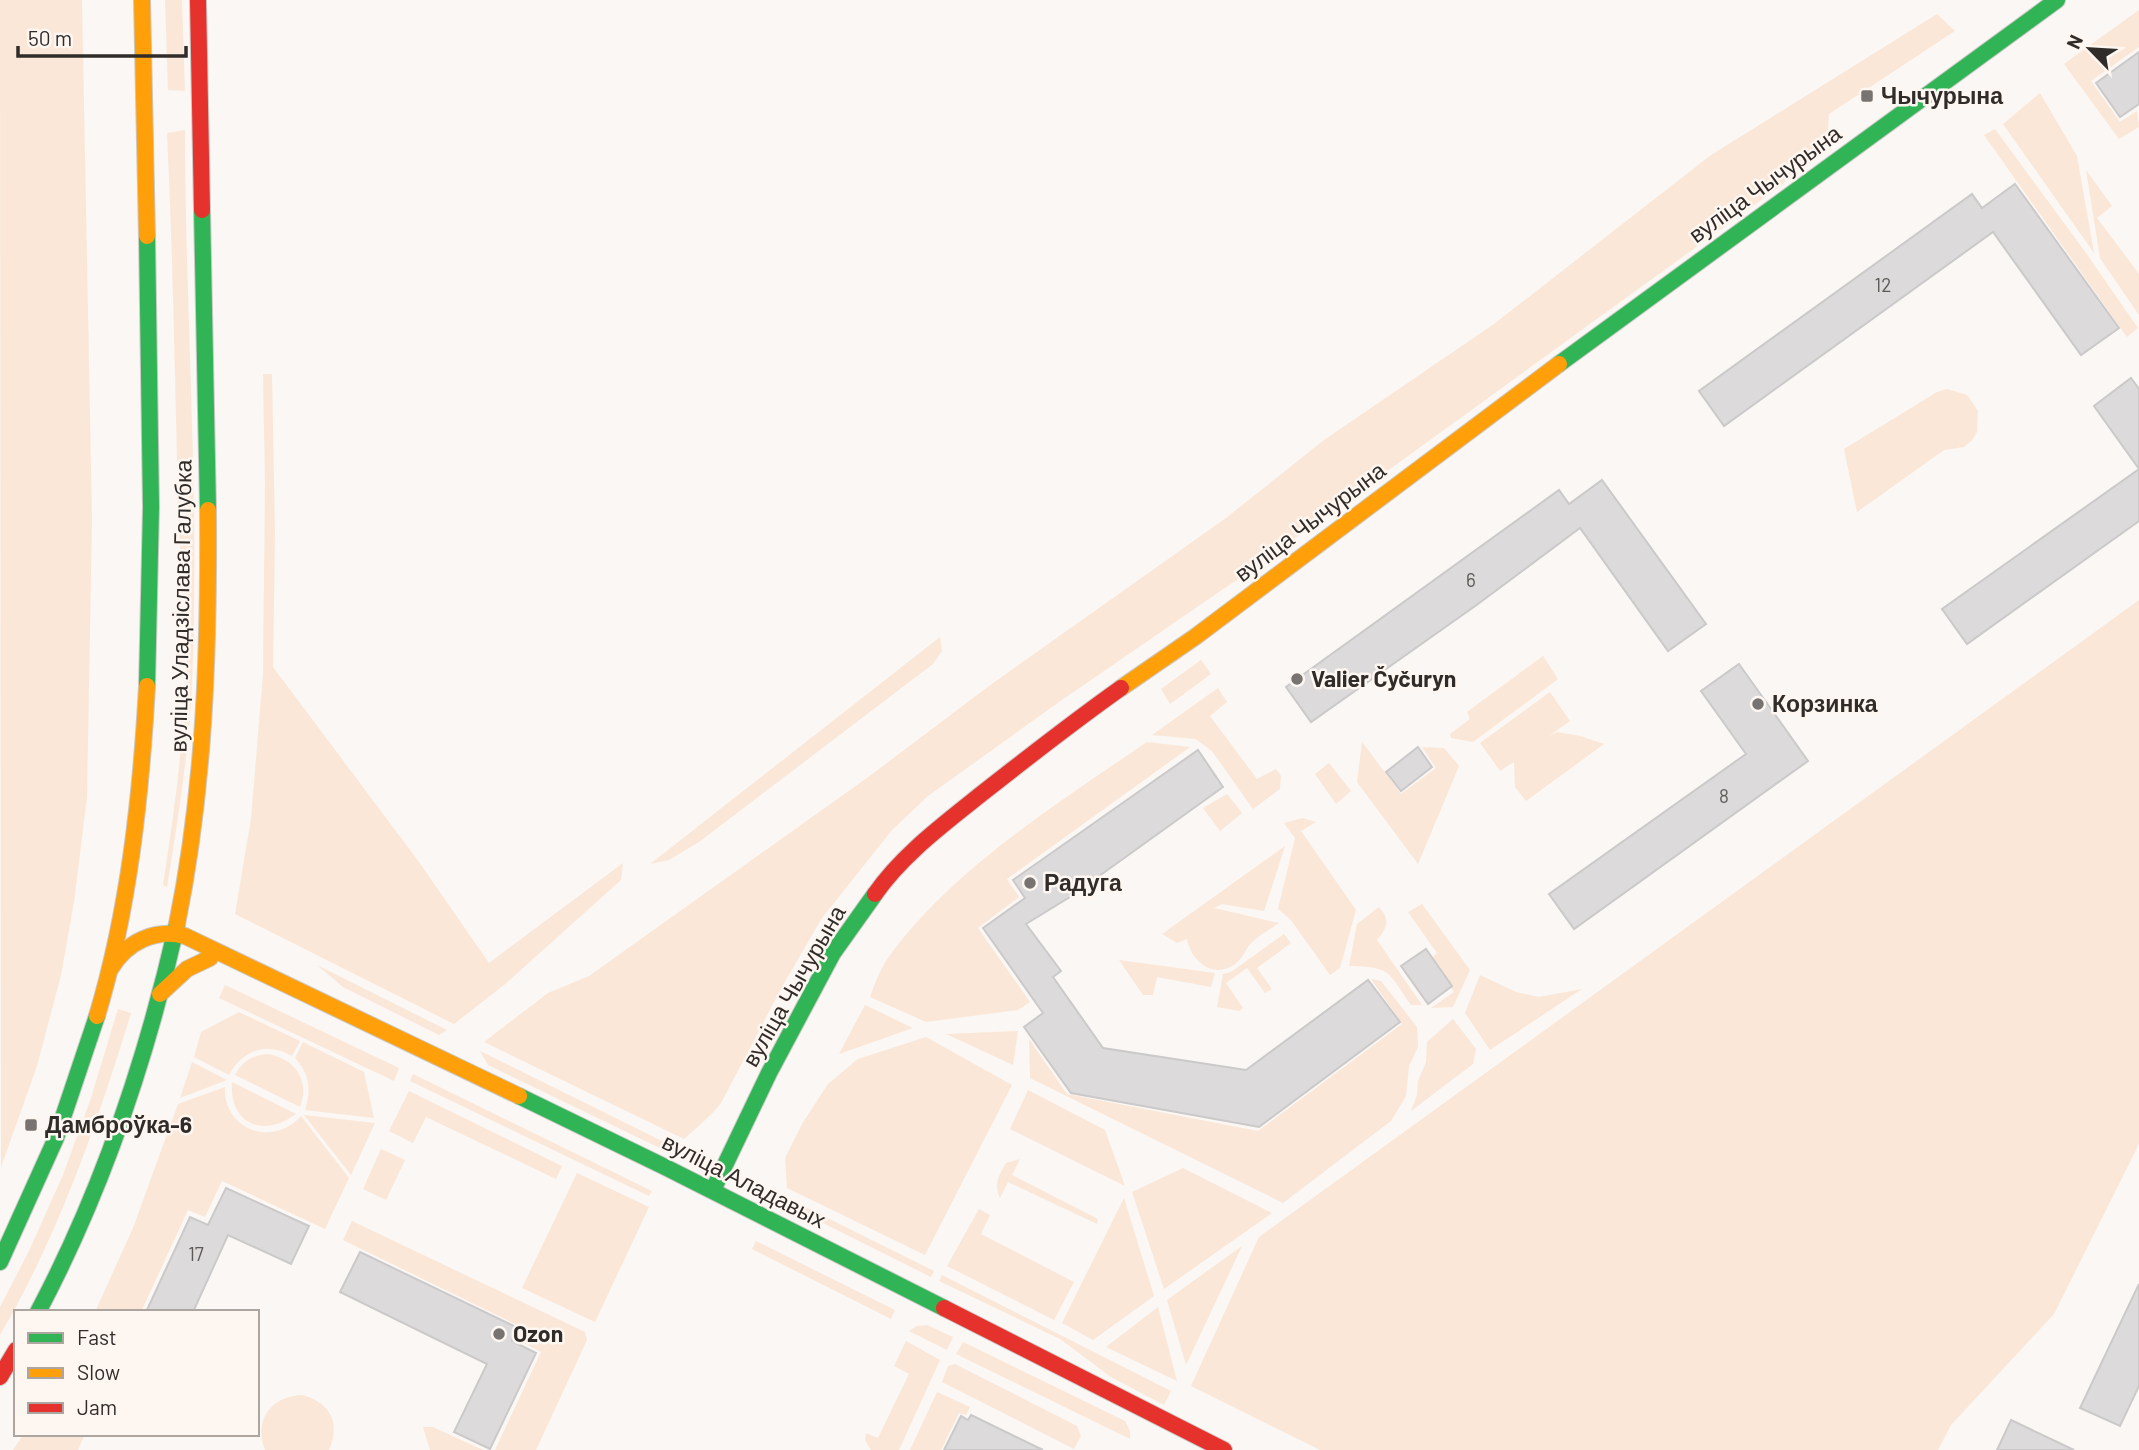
<svg xmlns="http://www.w3.org/2000/svg" width="2139" height="1450" font-family="Barlow,sans-serif">
<rect width="100%" height="100%" fill="#faf7f4"/>
<g fill="#fbe7d7">
<polygon points="0,0 82,0 92,519 87,797 74,902 61,975 37,1066 1,1167"/>
<polygon points="165,0 182,0 185,91 168,90"/>
<polygon points="2139,10 2139,47 2091,81 2120,122 2137,111 2139,127 2119,139 2064,64"/>
<path d="M1937 14 1955 31 1829 114 1828 129 1783 184 1248 572 1059 702 928 796 892 830 822 918 783 985 721 1103C712 1115 696 1128 684 1139L484 1042 548 993 589 976 871 775 989 686 1226 518 1324 440 1494 324 1711 155Z"/>
<polygon points="2040,93 2077,156 2094,253 2003,124"/>
<polygon points="1995,129 2086,253 2138,328 2127,337 1984,135"/>
<path d="M185 130C185 314 200 498 192 682 189 751 178 819 167 887L163 885C174 814 184 741 186 668 188 613 179 559 178 504 175 380 173 256 167 133Z"/>
<polygon points="2086,170 2112,206 2097,218 2139,274 2139,315 2100,258"/>
<polygon points="263,374 272,374 275,535 273,667 419,862 489,963 623,863 621,880 504,985 454,1024 235,914 251,819 263,674 265,483"/>
<polygon points="1947,389 1967,395 1978,411 1977,432 1972,440 1964,447 1944,450 1857,512 1844,449 1937,392"/>
<polygon points="2139,600 2139,1144 2054,1314 1951,1425 1938,1450 1320,1450 1191,1386 1259,1237"/>
<polygon points="940,637 942,651 933,664 699,842 669,860 650,864"/>
<polygon points="1543,656 1558,679 1473,742 1451,738 1450,734 1470,719 1467,712"/>
<polygon points="1201,660 1211,674 1170,704 1161,689"/>
<polygon points="1218,688 1227,702 1210,716 1257,779 1276,769 1281,776 1280,789 1253,809 1212,751 1196,739 1152,735"/>
<polygon points="1550,692 1570,721 1549,736 1557,732 1580,736 1604,744 1526,801 1515,787 1514,762 1500,771 1480,743"/>
<path d="M1147 742 1190 747 1007 879 1019 897 978 928 1030 1002 1018 1010 926 1022 870 997C875 984 880 969 888 958 950 871 1059 802 1147 742Z"/>
<polygon points="1362,742 1401,794 1436,768 1422,747 1444,748 1459,766 1418,864 1357,782"/>
<polygon points="1329,763 1351,791 1336,804 1315,774"/>
<polygon points="1227,794 1242,813 1220,831 1203,808"/>
<polygon points="1303,818 1316,822 1301,831 1356,910 1340,968 1330,975 1291,920 1278,909 1295,838 1284,823"/>
<path d="M1285 846 1264 911 1222 904 1214 908 1279 923C1270 930 1255 937 1248 947 1244 953 1242 959 1235 964 1213 980 1191 961 1187 939L1177 943 1162 934Z"/>
<polygon points="1422,904 1470,970 1453,1007 1431,1008 1454,992 1431,959 1437,953 1408,912"/>
<path d="M1379 907C1391 920 1387 928 1377 940L1422 1005H1411C1388 972 1392 967 1349 966L1357 924Z"/>
<polygon points="1284,934 1291,943 1257,968 1272,989 1265,993 1247,968 1226,983 1243,1008 1239,1011 1217,1007 1223,974 1231,972"/>
<polygon points="1119,960 1215,973 1211,987 1157,977 1153,995 1143,995"/>
<polygon points="317,965 447,1030 439,1035 343,987"/>
<polygon points="1480,975 1516,992 1539,997 1582,989 1490,1050 1465,1013"/>
<polygon points="1371,979 1381,981 1417,1027 1418,1047 1409,1066 1406,1096 1391,1121 1283,1203 1030,1078 1029,1039 1067,1094 1258,1131 1402,1024"/>
<polygon points="225,985 399,1068 394,1081 219,998"/>
<polygon points="865,1005 913,1028 839,1054"/>
<path d="M118 1009 131 1013C97 1124 59 1234 0 1335V1307L29 1251 63 1175 91 1098Z"/>
<path d="M239 1012 300 1041 292 1056C267 1041 243 1050 229 1075L194 1057 201 1032Z"/>
<polygon points="1453,1019 1476,1049 1473,1064 1411,1111 1417,1095 1418,1081 1426,1062 1427,1042"/>
<polygon points="1018,1031 1013,1065 946,1034"/>
<polygon points="926,1037 1012,1085 925,1255 787,1188 785,1158 802,1124 828,1084 858,1059"/>
<path d="M303 1042 364 1072 374 1118 305 1110C312 1090 309 1073 295 1058Z"/>
<polygon points="480,1051 672,1146 666,1151 488,1065"/>
<path d="M268 1054C295 1059 310 1080 300 1107L235 1075C242 1061 253 1055 268 1054Z"/>
<polygon points="192,1062 227,1080 180,1098"/>
<polygon points="413,1074 652,1191 649,1196 410,1081"/>
<path d="M232 1082 296 1114C264 1138 229 1125 232 1082Z"/>
<path d="M225 1087C223 1130 273 1148 301 1116L349 1178 325 1229 222 1181 205 1217 188 1210 141 1312H95L133 1228 178 1104Z"/>
<polygon points="1028,1090 1105,1130 1125,1186 1010,1129"/>
<polygon points="409,1091 562,1166 556,1179 426,1117 413,1143 389,1131"/>
<polygon points="304,1115 375,1123 351,1175"/>
<polygon points="381,1149 405,1160 386,1200 363,1189"/>
<path d="M1020 1159 1012 1175 1098 1219 1097 1224 1008 1182 1000 1198C993 1185 999 1175 1006 1163Z"/>
<polygon points="1183,1168 1272,1213 1164,1289 1132,1192"/>
<polygon points="577,1173 649,1207 595,1322 522,1288"/>
<polygon points="777,1193 934,1271 931,1277 775,1199"/>
<polygon points="1124,1198 1154,1296 1093,1340 1062,1323"/>
<polygon points="979,1209 990,1215 981,1234 1074,1282 1054,1320 947,1266"/>
<polygon points="352,1221 585,1332 587,1340 536,1450 495,1450 541,1352 516,1339 521,1327 343,1240"/>
<polygon points="756,1241 895,1310 891,1319 752,1249"/>
<polygon points="1242,1246 1186,1365 1167,1300"/>
<polygon points="942,1275 1171,1391 1164,1405 1111,1377 1060,1339 939,1281"/>
<polygon points="1158,1307 1177,1381 1106,1347"/>
<polygon points="927,1325 953,1337 947,1350 909,1331 917,1326"/>
<polygon points="906,1341 940,1360 899,1450 871,1450 865,1440 866,1433 878,1438 909,1374 894,1366"/>
<polygon points="963,1342 1125,1421 1130,1431 1130,1439 956,1354"/>
<polygon points="955,1364 1077,1426 1081,1436 1074,1449 942,1382 948,1366"/>
<polygon points="937,1392 970,1407 966,1415 959,1413 941,1450 910,1450"/>
<path d="M302 1395C330 1402 341 1423 329 1450H265C253 1421 271 1396 302 1395Z"/>
<polygon points="423,1427 433,1427 483,1450 430,1450"/>
<polygon points="24,1434 85,1434 78,1450 13,1450"/>
</g>
<g fill="#dcdada" stroke="#cbc9c9" stroke-width="2">
<polygon points="2139,52 2139,104 2120,117 2096,83"/>
<polygon points="2015,184 2119,328 2081,355 1993,232 1724,426 1699,391 1972,194 1982,208"/>
<polygon points="2131,378 2139,389 2139,521 1967,644 1942,609 2139,469 2094,406"/>
<polygon points="1602,480 1706,624 1668,651 1580,528 1478,604 1311,722 1286,687 1559,490 1569,504"/>
<polygon points="1739,664 1808,761 1574,929 1549,894 1746,754 1701,691"/>
<polygon points="1418,747 1432,767 1401,791 1386,772"/>
<polygon points="1198,750 1223,787 1070,897 1026,924 1061,971 1053,977 1103,1048 1246,1070 1368,980 1400,1022 1259,1127 1071,1093 1024,1027 1043,1013 983,928 1025,898 1013,880"/>
<polygon points="1426,949 1452,986 1428,1004 1401,966"/>
<polygon points="226,1188 309,1226 291,1264 228,1235 193,1312 146,1312 190,1217 208,1225"/>
<polygon points="360,1252 518,1328 512,1341 536,1353 490,1449 454,1432 487,1364 340,1292"/>
<polygon points="2139,1284 2139,1386 2120,1426 2080,1408"/>
<polygon points="971,1415 1043,1450 944,1450 961,1416 968,1420"/>
<polygon points="2011,1420 2074,1450 1997,1450"/>
</g>
<g fill="none" stroke-linecap="round" stroke-linejoin="round">
<defs>
<g id="fast">
<polyline points="202,210 208,510"/>
<polyline points="147,236 151,507 147,686"/>
<polyline points="1559,364 2057,0"/>
<polyline points="519,1096 665,1167 944,1308"/>
<polyline points="713,1190 769,1073 833,953 875,894"/>
<polyline points="0,1262 56,1138 97,1016"/>
<path d="M38 1312C102 1191 147 1057 177 924"/>
</g>
<g id="slow">
<polyline points="142,0 147,236"/>
<polyline points="1121,688 1195,637 1559,364"/>
<path d="M177 924C205 787 209 648 208 510"/>
<path d="M111 968C127 942 155 928 185 936L519 1096"/>
<polyline points="160,994 187,969 210,958"/>
<path d="M97 1016C129 909 141 796 147 686"/>
</g>
<g id="jam">
<polyline points="198,0 202,210"/>
<path d="M875 894C902 855 943 825 980 795 1027 758 1073 722 1121 688"/>
<polyline points="944,1308 1224,1450"/>
<polyline points="0,1377 16,1350"/>
</g>
</defs>
<use href="#fast" stroke="#cbc8c5" stroke-width="18"/>
<use href="#slow" stroke="#cbc8c5" stroke-width="18"/>
<use href="#jam" stroke="#cbc8c5" stroke-width="18"/>
<use href="#fast" stroke="#30b455" stroke-width="16"/>
<use href="#slow" stroke="#ff9f0a" stroke-width="16"/>
<use href="#jam" stroke="#e5322d" stroke-width="16"/>
</g>
<g fill="#777370" stroke="#fef6f0" stroke-width="2.5">
<rect x="1860" y="89" width="14" height="14" rx="3.5"/>
<circle cx="1297" cy="679" r="7"/>
<circle cx="1758" cy="704" r="7"/>
<circle cx="1030" cy="883" r="7"/>
<rect x="24" y="1118" width="14" height="14" rx="3.5"/>
<circle cx="499" cy="1334" r="7"/>
</g>
<g text-anchor="middle" stroke-width="5" stroke-linejoin="round" paint-order="stroke">
<g font-size="19" fill="#5b5855">
<text x="1883" y="292">12</text>
<text x="1471" y="587">6</text>
<text x="1724" y="803">8</text>
<text x="196" y="1261">17</text>
</g>
<g font-size="23" font-weight="bold" fill="#302c29" stroke="#fef6f0" text-anchor="start">
<text x="1881" y="104">Чычурына</text>
<text x="1311" y="687">Valier Čyčuryn</text>
<text x="1772" y="712">Корзинка</text>
<text x="1044" y="891">Радуга</text>
<text x="45" y="1133">Дамброўка-6</text>
<text x="513" y="1342">Ozon</text>
</g>
<g font-size="23" fill="#302c29" stroke="#fef6f0">
<text transform="translate(1765 184) rotate(-36)" y="8">вуліца Чычурына</text>
<text transform="translate(1310 522) rotate(-37)" y="8">вуліца Чычурына</text>
<text transform="translate(181 606) rotate(-89)" y="8">вуліца Уладзіслава Галубка</text>
<text transform="translate(794 986) rotate(-60)" y="8">вуліца Чычурына</text>
<text transform="translate(744 1181) rotate(27)" y="8">вуліца Аладавых</text>
</g>
</g>
<rect x="14" y="1310" width="245" height="126" fill="#fef6f0" stroke="#aca5a0" stroke-width="2"/>
<rect x="28" y="1333" width="35" height="10" fill="#30b455" stroke="#aca5a0" stroke-width="2"/>
<text x="77" y="1345" font-size="21" fill="#302c29">Fast</text>
<rect x="28" y="1368" width="35" height="10" fill="#ff9f0a" stroke="#aca5a0" stroke-width="2"/>
<text x="77" y="1380" font-size="21" fill="#302c29">Slow</text>
<rect x="28" y="1403" width="35" height="10" fill="#e5322d" stroke="#aca5a0" stroke-width="2"/>
<text x="77" y="1415" font-size="21" fill="#302c29">Jam</text>
<g transform="translate(2090 49) rotate(295)" stroke="#fef6f0" stroke-width="5" paint-order="stroke">
<path d="M0-5L12 26L0 18L-12 26Z" fill="#302c29"/>
<text y="-10" font-size="19" font-weight="bold" text-anchor="middle" fill="#302c29">N</text>
</g>
<path d="M18 46v10h168v-10" fill="none" stroke="#302c29" stroke-width="3.5"/>
<text x="28" y="46" font-size="21" fill="#302c29" stroke="#fef6f0" stroke-width="5" paint-order="stroke">50 m</text>
</svg>
